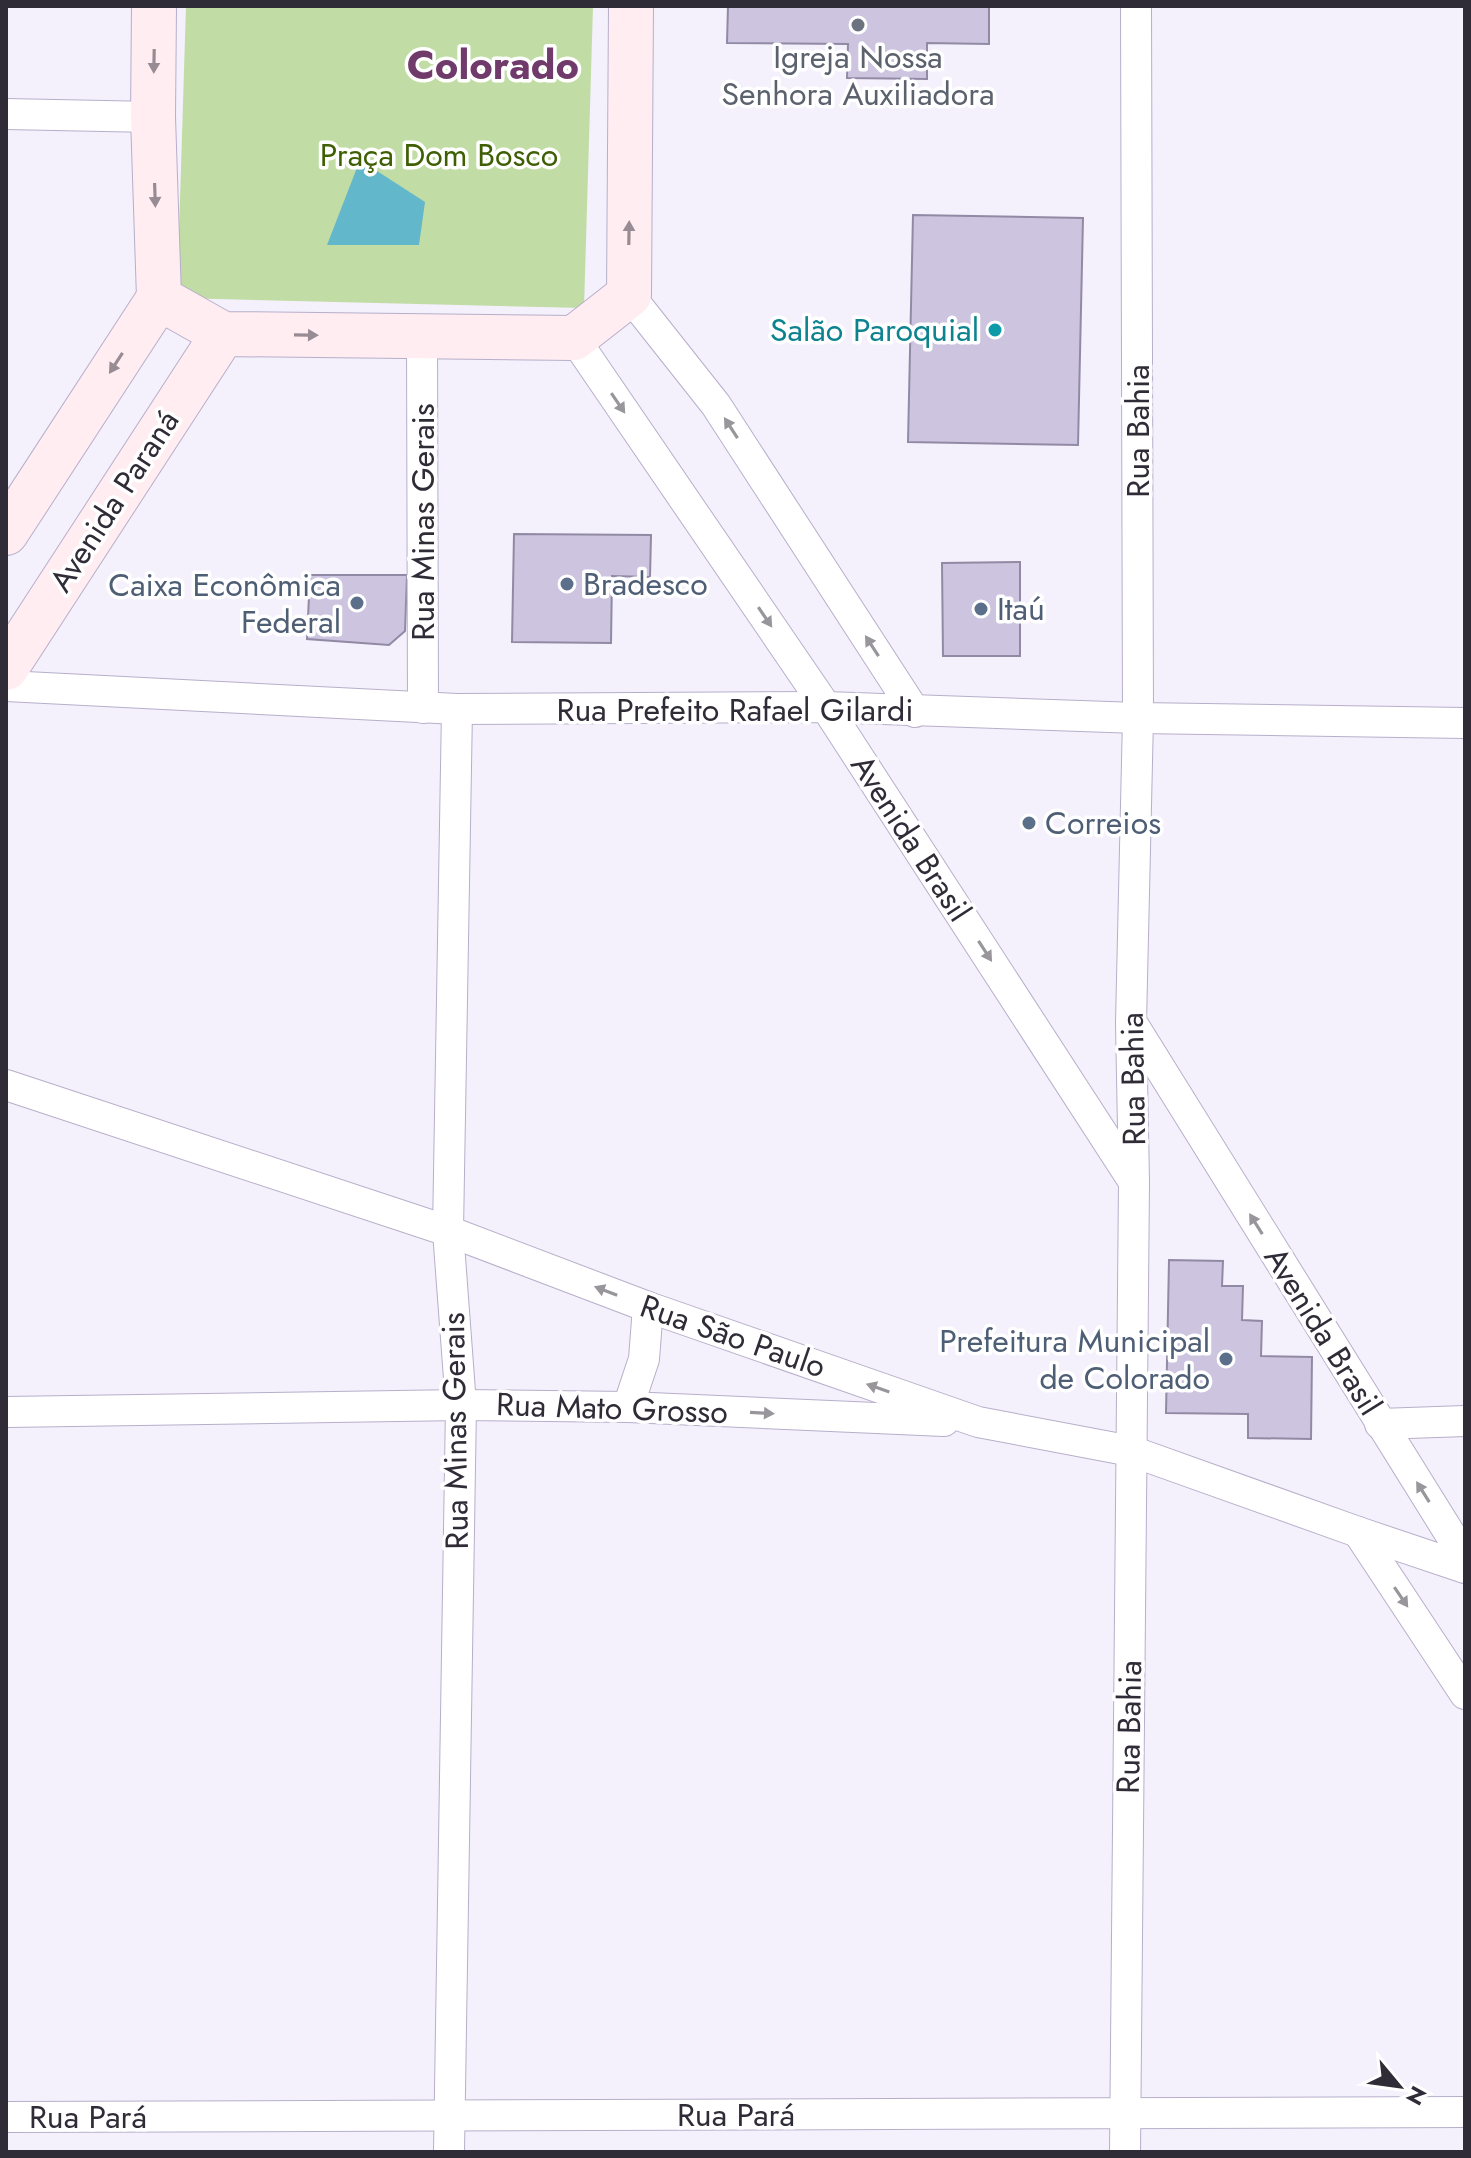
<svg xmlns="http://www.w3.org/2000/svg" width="1471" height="2158" font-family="Jost,sans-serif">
<rect width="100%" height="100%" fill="#f4f0fc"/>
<polygon fill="#c1dca4" points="186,6 593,6 584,308 177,298"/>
<polygon fill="#63b7ca" points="360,160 425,202 419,245 327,245"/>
<g fill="#cdc4e0" stroke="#928aa4" stroke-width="2">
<polygon points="728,6 989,6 989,44 927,43 927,79 847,78 848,44 727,43"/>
<polygon points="913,215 1083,218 1078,445 908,442"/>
<polygon points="514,534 651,535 650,577 612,576 611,643 512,642"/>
<polygon points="1020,562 1020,656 943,656 942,563"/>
<polygon points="310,575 407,575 405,631 389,645 307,639"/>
<polygon points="1169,1260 1223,1261 1222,1286 1243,1286 1242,1320 1262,1321 1261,1356 1312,1357 1311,1439 1248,1438 1248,1414 1166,1413"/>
</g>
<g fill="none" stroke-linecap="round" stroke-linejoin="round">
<defs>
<g id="street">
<polyline points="6,114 153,117"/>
<polyline points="629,295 716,405 915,712"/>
<polyline points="422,336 423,708"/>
<polyline points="574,338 826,707 1134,1182"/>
<polyline points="6,686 457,709 826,707 1138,718 1465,723"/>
<polyline points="1132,1023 1465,1558"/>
<polyline points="6,1085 448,1231 648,1307 978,1422 1131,1451 1358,1532 1465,1568"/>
<polyline points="628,1407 644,1359 648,1307"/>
<polyline points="6,1412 461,1405 628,1407 944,1421"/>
<polyline points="1380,1424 1465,1421"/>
<polyline points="1358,1532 1465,1694"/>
<polyline points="6,2117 1465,2112"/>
<polyline points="449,2152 461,1405 448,1231 457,709"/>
<polyline points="1125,2152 1134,1182 1131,1023 1138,718 1136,6"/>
</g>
<g id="secondary">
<polyline points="154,6 153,117 159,298 223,334 574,338 629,295 631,6"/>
<polyline points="6,533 159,298"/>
<polyline points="6,668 223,334"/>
</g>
</defs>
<use href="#street" stroke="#b7afca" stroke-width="32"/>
<use href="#secondary" stroke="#b7afca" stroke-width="46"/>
<use href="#street" stroke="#fff" stroke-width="30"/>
<use href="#secondary" stroke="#ffedf1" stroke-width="44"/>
</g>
<defs><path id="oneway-solid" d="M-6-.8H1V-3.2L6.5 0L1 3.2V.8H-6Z" transform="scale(2)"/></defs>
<g fill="#988c94">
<use href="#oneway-solid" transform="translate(154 61) rotate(91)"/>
<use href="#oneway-solid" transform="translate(155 195) rotate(88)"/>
<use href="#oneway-solid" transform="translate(629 233) rotate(-89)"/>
<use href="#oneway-solid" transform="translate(306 335) rotate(1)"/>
<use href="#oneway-solid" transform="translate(116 363) rotate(123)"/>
</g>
<g fill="#98969b">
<use href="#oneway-solid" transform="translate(618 403) rotate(56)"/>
<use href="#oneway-solid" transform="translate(731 428) rotate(-123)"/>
<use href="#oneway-solid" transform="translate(765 617) rotate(56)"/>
<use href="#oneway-solid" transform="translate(872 646) rotate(-123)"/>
<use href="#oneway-solid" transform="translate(985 951) rotate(57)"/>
<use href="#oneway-solid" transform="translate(1256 1224) rotate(-122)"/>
<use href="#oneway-solid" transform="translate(606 1291) rotate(-159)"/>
<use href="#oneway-solid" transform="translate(878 1388) rotate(-161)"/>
<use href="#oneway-solid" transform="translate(762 1413) rotate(3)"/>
<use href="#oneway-solid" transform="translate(1423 1492) rotate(-122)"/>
<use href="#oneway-solid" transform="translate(1401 1597) rotate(56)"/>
</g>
<circle fill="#6b7280" stroke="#fff" stroke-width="3" cx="858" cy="25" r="8"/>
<circle fill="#0f9aa8" stroke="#fff" stroke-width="3" cx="995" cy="330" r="8"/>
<g fill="#5c6f8a" stroke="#fff" stroke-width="3">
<circle cx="567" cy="584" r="8"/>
<circle cx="357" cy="603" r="8"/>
<circle cx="981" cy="609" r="8"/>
<circle cx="1029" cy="823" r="8"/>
<circle cx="1226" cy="1359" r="8"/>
</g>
<g text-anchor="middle" stroke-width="7" stroke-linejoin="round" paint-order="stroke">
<g font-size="32" fill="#5b616d" stroke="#fff">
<text x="858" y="68">Igreja Nossa<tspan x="858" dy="37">Senhora Auxiliadora</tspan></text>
</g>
<g font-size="32" fill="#3f5f04" stroke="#fff">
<text x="439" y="166">Praça Dom Bosco</text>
</g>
<g font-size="32" fill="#0d838f" stroke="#fff" text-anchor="end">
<text x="979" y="341">Salão Paroquial</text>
</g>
<g font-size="32" fill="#302c37" stroke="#fff">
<text transform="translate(1138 431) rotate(-90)" y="11">Rua Bahia</text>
<text transform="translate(114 501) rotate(-57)" y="11">Avenida Paraná</text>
<text transform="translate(423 522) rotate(-90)" y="11">Rua Minas Gerais</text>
<text x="735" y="721">Rua Prefeito Rafael Gilardi</text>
<text transform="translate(911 838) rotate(57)" y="11">Avenida Brasil</text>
<text transform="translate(1133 1079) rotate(-91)" y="11">Rua Bahia</text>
<text transform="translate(1323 1331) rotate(58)" y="11">Avenida Brasil</text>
<text transform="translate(733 1336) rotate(19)" y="11">Rua São Paulo</text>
<text transform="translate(612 1408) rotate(2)" y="11">Rua Mato Grosso</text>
<text transform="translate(455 1431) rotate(-91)" y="11">Rua Minas Gerais</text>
<text transform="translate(1129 1727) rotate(-89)" y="11">Rua Bahia</text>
<text x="736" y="2126">Rua Pará</text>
<text x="88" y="2128">Rua Pará</text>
</g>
<g font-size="32" fill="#4e5e75" stroke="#fff" text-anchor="start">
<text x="583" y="595">Bradesco</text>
<text x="341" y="596" text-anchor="end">Caixa Econômica<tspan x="341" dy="37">Federal</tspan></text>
<text x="997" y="620">Itaú</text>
<text x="1045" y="834">Correios</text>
<text x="1210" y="1352" text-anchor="end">Prefeitura Municipal<tspan x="1210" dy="37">de Colorado</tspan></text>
</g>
<g font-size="40" font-weight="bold" fill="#703a6a" stroke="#fff">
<text x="493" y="79">Colorado</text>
</g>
</g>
<rect width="1471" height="2158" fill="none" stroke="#302c37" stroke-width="16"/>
<g transform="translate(1399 2086) rotate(119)" stroke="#ffffff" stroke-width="6" paint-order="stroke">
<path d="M0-6L14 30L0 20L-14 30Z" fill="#302c37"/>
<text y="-12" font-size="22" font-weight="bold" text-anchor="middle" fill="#302c37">N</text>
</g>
</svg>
